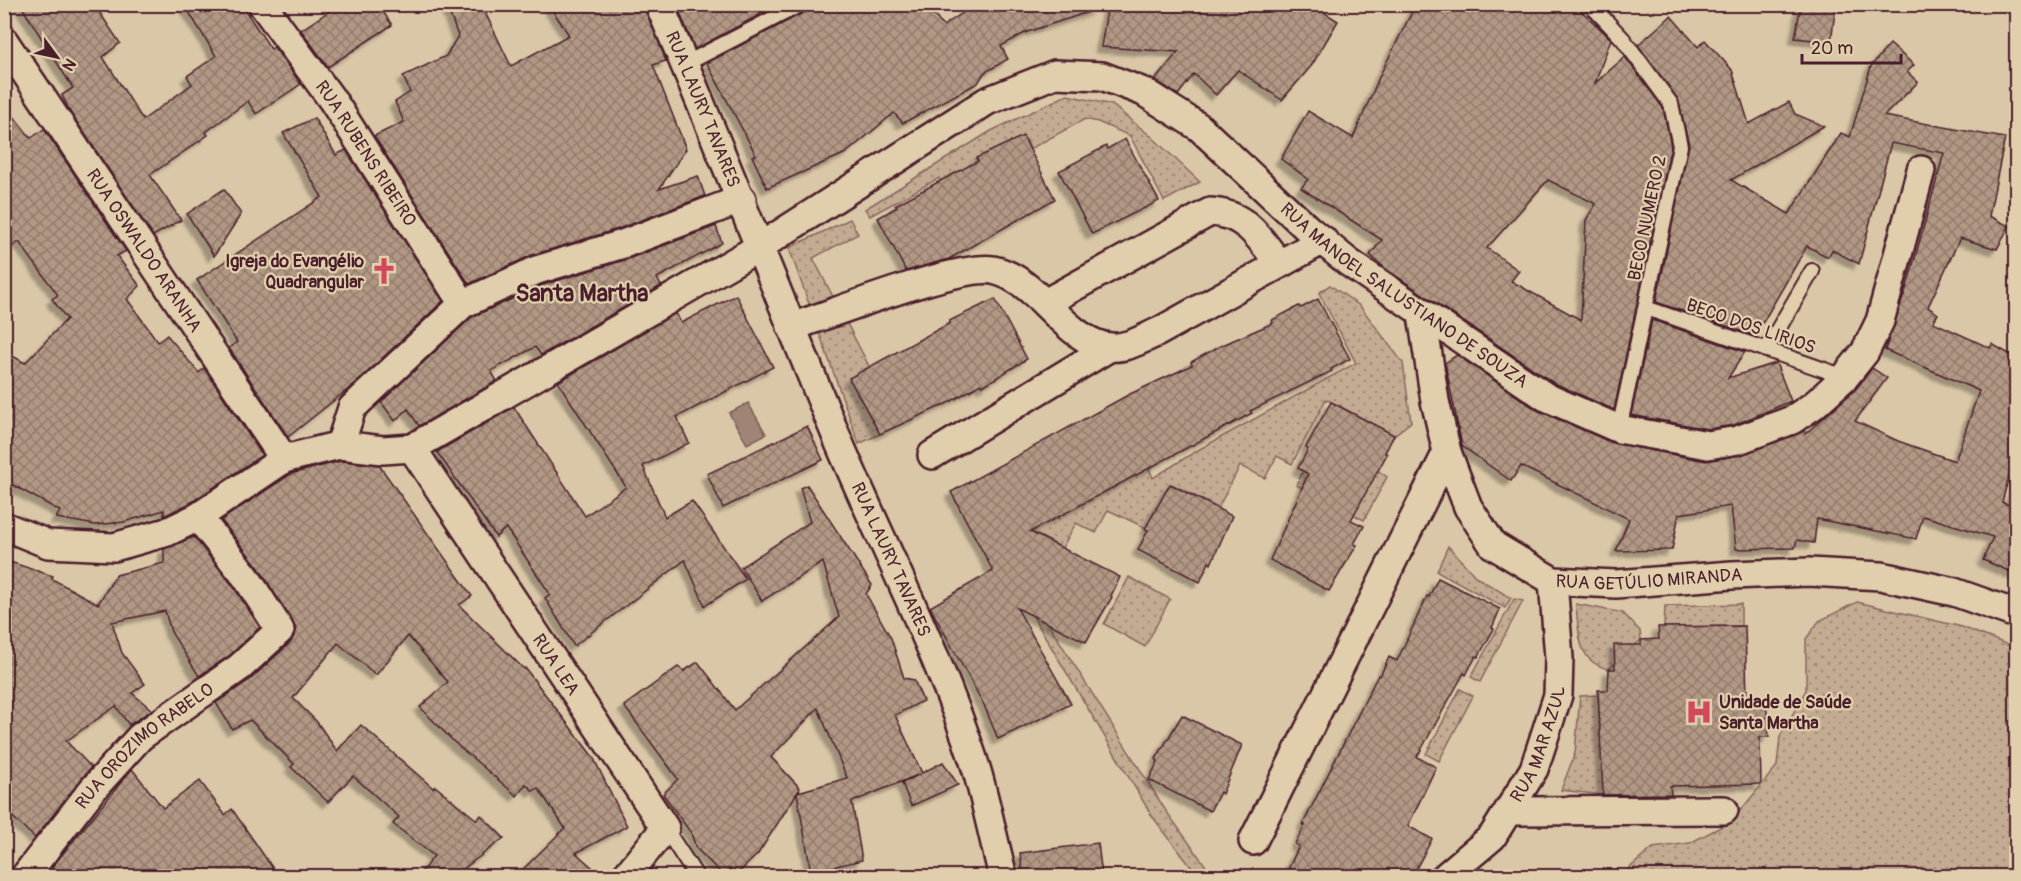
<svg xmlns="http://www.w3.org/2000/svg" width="2021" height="881" font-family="Pangolin,sans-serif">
<defs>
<pattern id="grass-dots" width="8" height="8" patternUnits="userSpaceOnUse" patternTransform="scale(1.5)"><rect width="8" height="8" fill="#c3ab92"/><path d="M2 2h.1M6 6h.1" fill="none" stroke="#a08b77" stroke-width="1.8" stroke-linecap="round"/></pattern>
<pattern id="building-cross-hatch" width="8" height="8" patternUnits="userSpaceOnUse" patternTransform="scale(1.5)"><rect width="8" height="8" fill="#b19884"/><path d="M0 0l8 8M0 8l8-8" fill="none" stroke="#927b6c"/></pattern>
<filter id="shadow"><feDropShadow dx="-5.5" dy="5.5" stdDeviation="1.5" flood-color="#0004"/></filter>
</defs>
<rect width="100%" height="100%" fill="#dac7a7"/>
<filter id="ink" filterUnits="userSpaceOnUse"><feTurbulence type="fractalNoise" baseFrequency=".0167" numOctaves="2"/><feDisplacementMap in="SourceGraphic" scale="12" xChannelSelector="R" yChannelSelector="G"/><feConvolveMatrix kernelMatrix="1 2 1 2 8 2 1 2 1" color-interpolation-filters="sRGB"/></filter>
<g filter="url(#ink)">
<g fill="url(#grass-dots)" stroke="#86655e" stroke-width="1.5">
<polygon points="1067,95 1112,105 1152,137 1200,182 1164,201 1130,136 1098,122 1085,119 1030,149 1026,139 960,173 972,237 939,178 870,216 865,209 991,131"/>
<polygon points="850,219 858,234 813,258 870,368 852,380 880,434 859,444 789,248"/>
<polygon points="1330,285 1360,306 1403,363 1411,422 1394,435 1326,399 1292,464 1277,456 1265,478 1240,466 1218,508 1172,484 1146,528 1108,510 1096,533 1076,523 1062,548 1030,531 1149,468 1153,478 1198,450 1356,363 1319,293"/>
<polygon points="1376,469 1387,477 1364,520 1296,485 1303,471"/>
<polygon points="1448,546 1476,577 1511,598 1505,608 1437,571"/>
<polygon points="1129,577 1170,599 1145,647 1104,624"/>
<polygon points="1514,599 1523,601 1480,682 1471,677"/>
<polygon points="1857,602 1962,627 2016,648 2016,876 1620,876 1653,848 1690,843 1732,821 1777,766 1780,737 1806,690 1806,639 1819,621"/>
<path d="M1576 604 1623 613 1640 631 1641 640 1609 669C1576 662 1579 632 1576 604Z"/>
<polygon points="1741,604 1741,626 1664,627 1665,606"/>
<polygon points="1031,613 1048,623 1166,811 1213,876 1198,876 1152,816"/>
<polygon points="1460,689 1473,696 1439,761 1426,754"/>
<polygon points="1598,695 1603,768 1655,783 1655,801 1561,790 1575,753 1580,696"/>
</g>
<polygon fill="#a08576" stroke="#7e5c58" stroke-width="1.5" points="748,403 766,434 747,444 729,413"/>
<g fill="url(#building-cross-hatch)" stroke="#4a1f2b" stroke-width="1.5" fill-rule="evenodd" filter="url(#shadow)">
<polygon points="20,4 94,4 120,43 103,57 143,120 192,84 187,76 216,56 184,4 241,4 271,49 274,47 301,84 256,114 248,101 206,132 208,135 150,175 181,220 153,236 70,112 62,95 73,88"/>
<polygon points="340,4 378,4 392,25 328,67 301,30"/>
<polygon points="446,4 481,4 511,66 569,35 548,4 644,4 666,61 653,65 686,149 659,189 698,176 705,196 618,229 532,255 469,284 374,136 404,122 395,102 410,92 403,76 446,56 458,36"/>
<polygon points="676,4 780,4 695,49"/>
<polygon points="810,4 925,4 943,26 976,4 1094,4 1095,10 1027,32 1001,46 1008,59 984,73 978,83 903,123 894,113 846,153 767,188 752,156 756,155 707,63 805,12"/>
<polygon points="1108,4 1311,4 1338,21 1312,65 1282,100 1238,70 1216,95 1194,74 1178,95 1155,80 1178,52 1101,47"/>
<path d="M1416 4H1574L1611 39 1595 83 1625 57 1663 108 1671 146 1614 410 1554 383 1386 269 1370 255 1382 240 1301 188 1308 179 1281 159 1308 111 1353 138 1381 73ZM1548 180 1596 204 1586 220 1581 320 1511 281 1519 271 1487 248Z"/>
<polygon points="1801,4 1836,4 1831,42 1795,38"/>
<polygon points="1671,16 1698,47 1705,40 1732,70 1749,124 1789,102 1795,114 1824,126 1731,180 1789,214 1841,133 1850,137 1871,66 1890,44 1914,65 1907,72 1918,82 1884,116 2005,138 1989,216 2009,226 1997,249 1960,238 1928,307 1938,314 1933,322 1990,348 1992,344 2016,358 2016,451 2002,502 2008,505 2016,485 2016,574 1983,560 1993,537 1923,516 1916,539 1817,519 1814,543 1797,540 1795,548 1736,549 1731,506 1679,514 1672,550 1616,551 1629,519 1521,466 1511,481 1462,446 1445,363 1457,355 1537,410 1613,443 1706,461 1741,455 1804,431 1805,434 1856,389 1872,368 1887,378 1855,421 1898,441 1955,461 1979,391 1885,350 1908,283 1944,153 1891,143 1859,264 1832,250 1828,257 1807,246 1755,336 1656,302 1689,145 1678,99 1638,45"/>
<polygon points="4,104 31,138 44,129 126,251 117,256 140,286 127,299 158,342 167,335 199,373 204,368 262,455 190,503 164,516 164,510 124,522 95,525 56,518 60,511 4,480 4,351 25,363 67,319 52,299 58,295 19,242 4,252"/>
<polygon points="314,118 336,155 346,150 443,301 357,382 288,437 229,348 237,342 197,280 322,197 283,133"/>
<polygon points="1023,136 1055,199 949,259 906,271 878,218 897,207 895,205 978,161 976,158"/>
<polygon points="1125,139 1159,201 1092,234 1059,171 1106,146 1107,149"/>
<polygon points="224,189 241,214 214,256 187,214"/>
<polygon points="716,226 722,243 657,278 661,286 541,355 535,347 491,371 497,381 419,426 408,409 395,421 381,402 472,317 543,285 628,259"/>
<polygon points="736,295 773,367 677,417 689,443 643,466 665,517 692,501 746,579 705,606 685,560 574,646 545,598 550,594 506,528 496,537 437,452 514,407 585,516 626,487 558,382 676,313 681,323"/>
<polygon points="995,299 1027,359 983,386 981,384 950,402 880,434 849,378 950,323 949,321"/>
<polygon points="1318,299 1350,359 1331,369 1332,371 1250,411 1252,413 1030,532 1120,577 1111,596 1112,597 1086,642 1017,608 1071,704 998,739 984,705 930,607 993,571 951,492 1128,395 1192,365 1191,362 1220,346 1273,323 1272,320 1299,306 1301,308"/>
<polygon points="1652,320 1745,352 1728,378 1776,363 1791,401 1734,425 1708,429 1631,415"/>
<polygon points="1331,402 1394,435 1385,453 1387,454 1351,520 1364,526 1354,544 1357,545 1329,591 1270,560 1308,474 1298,468 1308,449 1306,447"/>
<polygon points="807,426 823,460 723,508 707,474"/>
<polygon points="341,461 379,465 472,596 459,605 524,669 525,668 593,757 627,826 576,853 602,876 516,876 565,828 538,788 533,791 526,784 517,796 455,743 420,707 448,682 408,636 376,675 338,643 293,698 317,722 337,751 361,725 433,788 435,786 477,820 481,815 504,838 454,876 418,876 434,856 393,824 399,817 353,776 328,802 291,767 294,764 250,720 232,729 216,703 251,679 291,642 296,629 259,568 221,520 291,474"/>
<polygon points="1170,484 1232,516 1211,564 1209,562 1200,582 1138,550 1148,530 1145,529"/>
<path d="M807 485 872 585 866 594 891 638 904 678 914 680 923 701 895 715 922 773 943 762 958 785 911 806 902 783 920 774 852 802 862 860 811 872 797 793 758 854 735 876H724L696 848 691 833 663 794 678 779 624 706 678 667 684 671 698 662 735 710 839 617 823 562 762 601 741 567 810 522 800 488ZM818 708 847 778 798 792 800 788 771 757Z"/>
<polygon points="194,537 233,586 260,627 230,655 199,676 171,632 165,611 112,622 122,653 145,684 132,693 152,710 129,725 116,706 66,741 91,767 35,838 4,809 4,560 53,576 52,579 98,604 116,575 164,563 164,549"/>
<polygon points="1438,578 1500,609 1492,628 1494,629 1478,657 1476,656 1466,675 1464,673 1417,757 1436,767 1408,826 1432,839 1412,876 1285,876 1299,846 1295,844 1305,825 1303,824 1378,675 1380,676 1389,657 1397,661 1427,596 1429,597"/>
<polygon points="1745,626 1747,698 1757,697 1757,702 1766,701 1769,737 1760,737 1761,784 1670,786 1671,794 1603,795 1598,690 1608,690 1609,669 1615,669 1614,645 1641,645 1641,640 1659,639 1658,627"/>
<polygon points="1182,715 1242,745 1222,794 1220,792 1210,811 1149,780 1158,761 1156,759"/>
<polygon points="132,769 163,808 200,781 225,815 232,809 278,876 63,876 52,867"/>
<polygon points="1098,843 1102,876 1023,876 1020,853"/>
</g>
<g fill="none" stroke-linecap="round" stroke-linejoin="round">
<defs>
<g id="service">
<polyline points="1590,4 1623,39 1671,104 1680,146 1619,429"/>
<polyline points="685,64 801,4"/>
<polyline points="1646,308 1845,377"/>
<polyline points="1766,350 1812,271"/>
<polyline points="665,828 696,876"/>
</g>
<g id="minor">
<path id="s1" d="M262 4 333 101 463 304"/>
<path id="s2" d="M659 4C722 151 779 298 840 445 886 553 942 659 977 771 987 806 994 842 1003 876"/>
<path id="s3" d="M4 41 284 459"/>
<path d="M1045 303 1210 212C1245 213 1260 238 1279 264"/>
<path id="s4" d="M1422 315 1435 401 1447 452 1468 507 1493 545 1553 581 1616 584 1732 575 1809 572 1881 576 1954 592 2016 614"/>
<path d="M791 327C832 314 957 264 993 270 1039 279 1064 342 1110 347 1127 349 1144 338 1158 332L1323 240"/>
<polyline points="340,445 352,408 463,304 537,270 623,244 742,199"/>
<path id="s5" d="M412 448 665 828 626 876"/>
<polyline points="932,455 1110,347"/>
<path id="s6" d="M4 526 48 544 114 547 167 532 198 517 284 459 340 445 383 450 412 448 758 248 987 101 1055 74 1102 76 1144 92 1199 127 1308 229 1348 262 1546 397 1619 429 1708 445 1738 440 1792 420 1814 405 1845 377 1865 352 1880 321 1921 170"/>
<polyline points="1510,811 1724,810"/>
<polyline points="1253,841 1447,452"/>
<path id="s7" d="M25 876 92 790 140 737 240 667 280 630 246 577 198 517"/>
<path id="s8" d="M1446 876 1492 837 1534 769 1558 695 1559 658 1553 581"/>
</g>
</defs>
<use href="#service" stroke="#4a1f2b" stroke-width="18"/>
<use href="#minor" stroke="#4a1f2b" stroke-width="32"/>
<use href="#service" stroke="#e0ceac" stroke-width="14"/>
<use href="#minor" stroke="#e0ceac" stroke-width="27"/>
</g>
</g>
<defs>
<symbol id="church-bare" viewBox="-9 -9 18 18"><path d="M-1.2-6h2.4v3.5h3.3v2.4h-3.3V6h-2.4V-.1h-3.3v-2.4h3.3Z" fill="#d1495b" stroke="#e0ceac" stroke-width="2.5" paint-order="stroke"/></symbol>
<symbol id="hospital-bare" viewBox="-9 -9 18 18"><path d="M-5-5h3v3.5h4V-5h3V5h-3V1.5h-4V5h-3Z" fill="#d1495b" stroke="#e0ceac" stroke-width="2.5" paint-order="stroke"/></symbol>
</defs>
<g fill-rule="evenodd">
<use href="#church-bare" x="365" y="252" width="38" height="38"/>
<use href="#hospital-bare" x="1680" y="693" width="38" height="38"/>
</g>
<g text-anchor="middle" stroke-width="4.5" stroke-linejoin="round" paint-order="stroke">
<g font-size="18" fill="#4a1f2b" stroke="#e0ceac">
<text dy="6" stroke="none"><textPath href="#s2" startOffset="114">RUA LAURY TAVARES</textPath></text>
<text dy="6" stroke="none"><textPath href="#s1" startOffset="182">RUA RUBENS RIBEIRO</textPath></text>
<text transform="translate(1647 218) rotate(-78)" y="6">BECO NUMERO 2</text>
<text dy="6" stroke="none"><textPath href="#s3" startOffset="252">RUA OSWALDO ARANHA</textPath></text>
<text dy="6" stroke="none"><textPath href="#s6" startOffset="1605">RUA MANOEL SALUSTIANO DE SOUZA</textPath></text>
<text transform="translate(1751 326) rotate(19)" y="6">BECO DOS LIRIOS</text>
<text dy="6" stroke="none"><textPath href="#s2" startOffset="602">RUA LAURY TAVARES</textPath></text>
<text dy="6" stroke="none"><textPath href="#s4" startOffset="410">RUA GETÚLIO MIRANDA</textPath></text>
<text dy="6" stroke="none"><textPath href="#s5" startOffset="260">RUA LEA</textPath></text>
<text dy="6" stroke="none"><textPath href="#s8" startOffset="165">RUA MAR AZUL</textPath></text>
<text dy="6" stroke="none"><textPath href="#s7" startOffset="178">RUA OROZIMO RABELO</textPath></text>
</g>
<g font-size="18" font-weight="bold" fill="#4a1f2b" stroke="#e0ceac" text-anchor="end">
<text x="364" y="267">Igreja do Evangélio<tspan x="364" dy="21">Quadrangular</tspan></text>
<text x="1719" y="708" text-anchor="start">Unidade de Saúde<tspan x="1719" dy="21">Santa Martha</tspan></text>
</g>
<g font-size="24" font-weight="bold" fill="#4a1f2b" stroke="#e0ceac">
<text x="582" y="301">Santa Martha</text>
</g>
</g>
<rect width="2021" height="881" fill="none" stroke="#e0ceac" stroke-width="24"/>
<rect x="12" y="12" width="1997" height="857" fill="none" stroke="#4a1f2b" stroke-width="2" filter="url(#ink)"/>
<g transform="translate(57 57) rotate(123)" stroke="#e0ceac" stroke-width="4.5" paint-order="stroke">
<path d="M0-4.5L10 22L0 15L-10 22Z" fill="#4a1f2b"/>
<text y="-9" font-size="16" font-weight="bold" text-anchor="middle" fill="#4a1f2b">N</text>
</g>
<path d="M1802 54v9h99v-9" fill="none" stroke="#4a1f2b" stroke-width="3"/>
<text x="1811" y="54" font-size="18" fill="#4a1f2b" stroke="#e0ceac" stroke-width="4.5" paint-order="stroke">20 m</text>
</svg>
